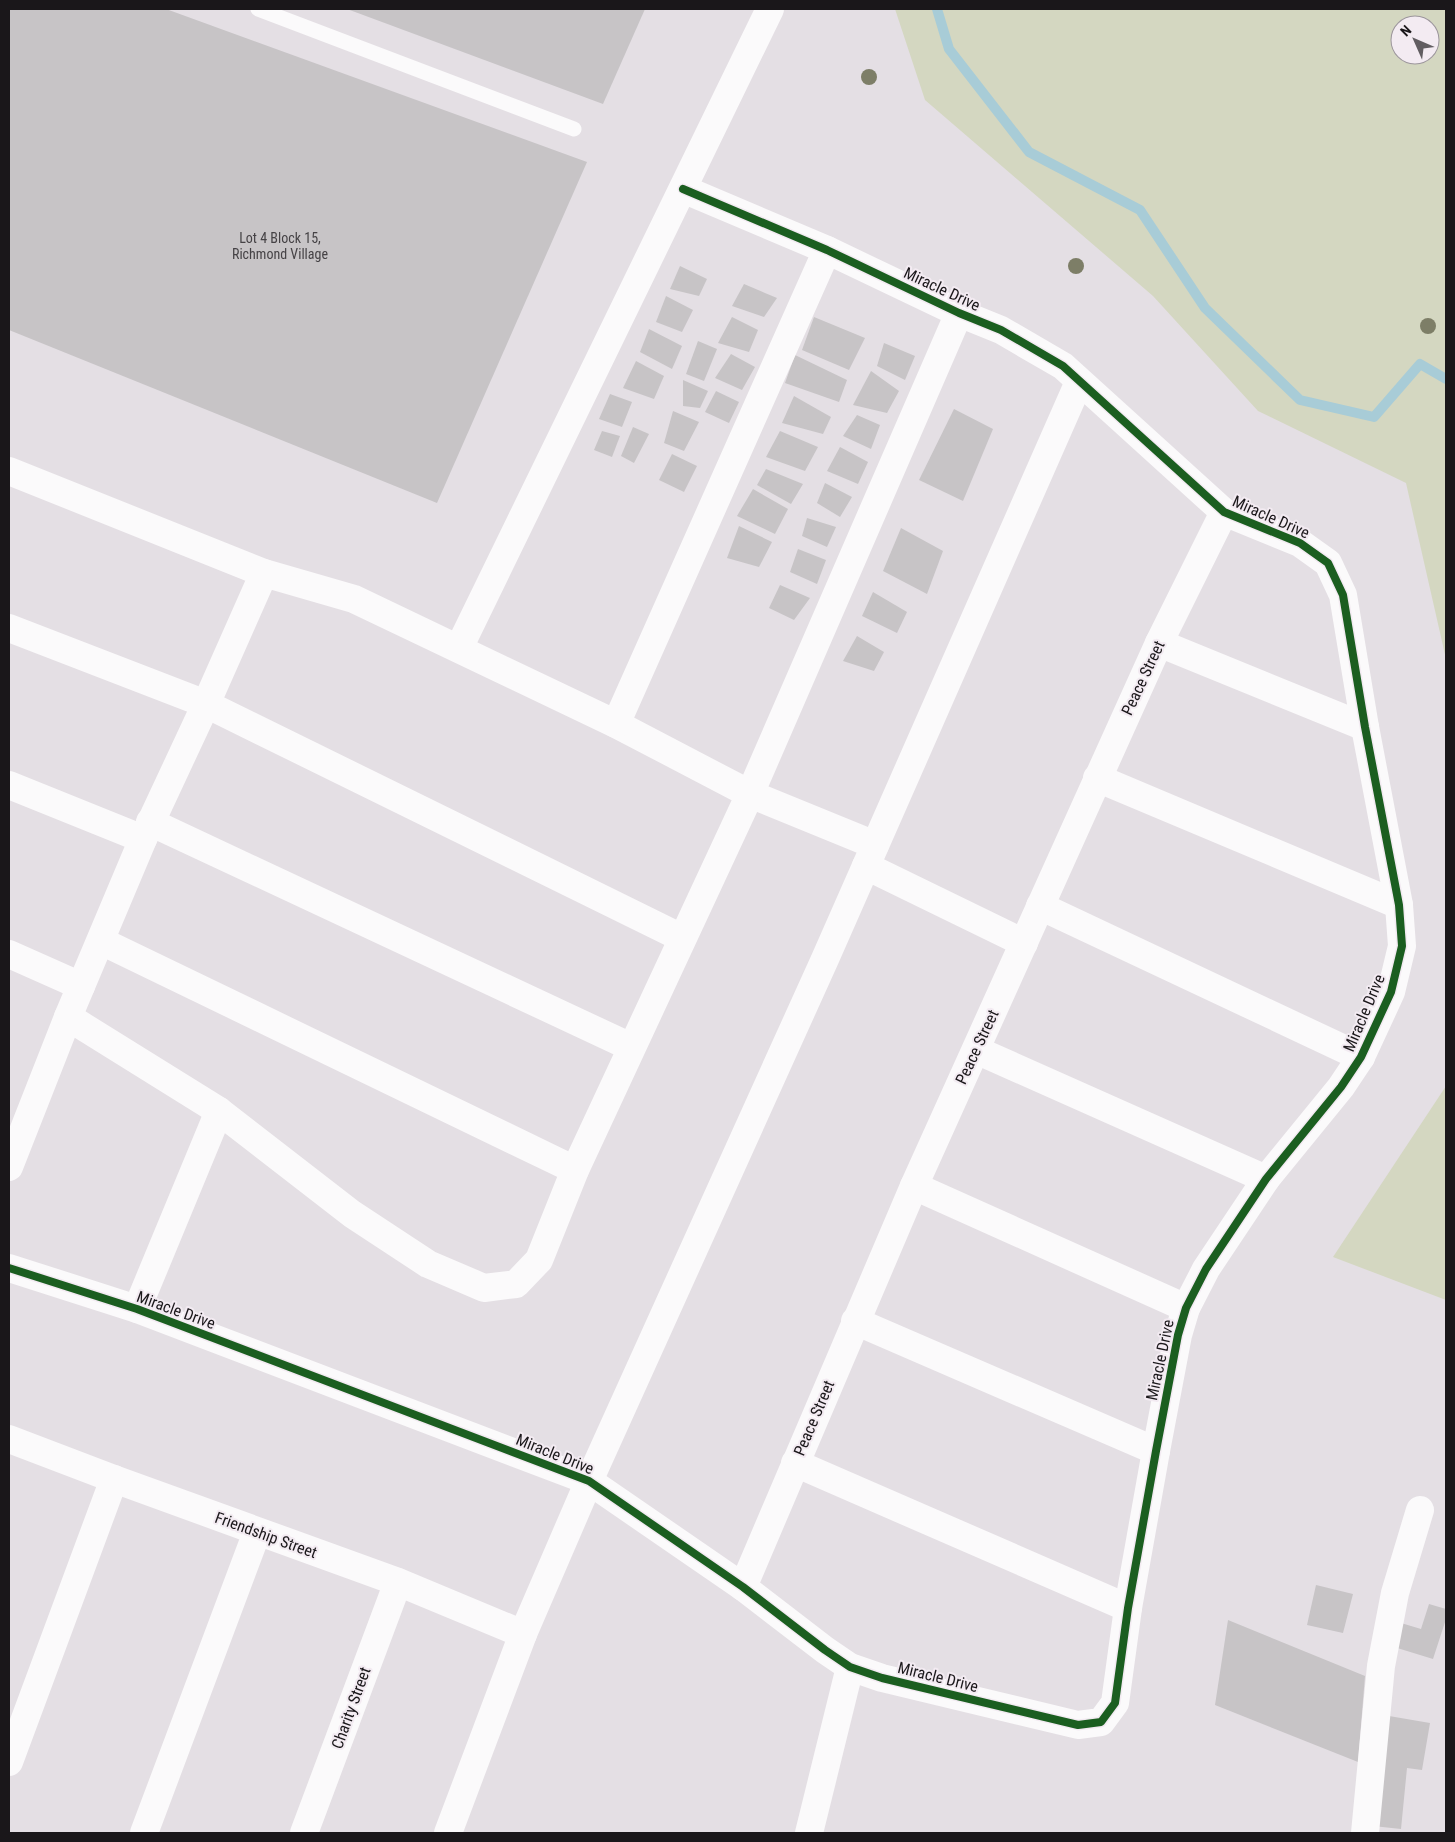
<svg xmlns="http://www.w3.org/2000/svg" width="1455" height="1842" font-family="'Roboto Condensed',sans-serif">
<style>
.green{fill:#d4d7c1;fill-rule:evenodd}
.lines{fill:none;stroke-linecap:round;stroke-linejoin:round}
.stream{stroke:#a8ccd7;stroke-width:10}
.building{fill:#c7c4c6}
.lane{stroke:#fbfafb;stroke-width:15}
.street{stroke:#fbfafb;stroke-width:28}
.cycleway-casing{stroke:#f3ebf2;stroke-width:11}
.cycleway{stroke:#1b5e20;stroke-width:8}
.tree{fill:#7d7e67}
.labels{text-anchor:middle;dominant-baseline:central;stroke-width:4;stroke-linejoin:round;paint-order:stroke}
.number-label{font-size:14px;fill:#454245}
.street-label{font-size:16px;fill:#1a171a;stroke:#f3ebf2}
</style>
<rect width="100%" height="100%" fill="#e4dfe4"/>
<g class="green">
<path d="M895,9H1446V659L1406,483L1258,411L1153,296L925,100ZM1400,25H1430V55H1400Z"/>
<path d="M1446,1086V1300L1333,1257Z"/>
</g>
<g class="lines">
<path class="stream" d="M937,9L949,49L1029,152L1140,210L1205,308L1300,400L1374,417L1420,364L1446,379"/>
</g>
<g class="building">
<path d="M9,9H166L587,162L437,503L9,330Z"/>
<path d="M347,9H645L603,104Z"/>
<path d="M680,266L707,279L699,296L670,289Z"/>
<path d="M744,284L777,298L764,317L732,306Z"/>
<path d="M666,296L693,310L682,332L656,322Z"/>
<path d="M732,317L758,330L749,352L718,343Z"/>
<path d="M814,317L865,338L849,370L802,350Z"/>
<path d="M649,329L682,346L672,369L640,352Z"/>
<path d="M698,341L717,349L704,381L686,374Z"/>
<path d="M884,343L915,356L905,380L877,366Z"/>
<path d="M731,354L755,367L742,390L715,378Z"/>
<path d="M795,355L847,380L839,402L785,383Z"/>
<path d="M636,361L664,376L654,399L623,388Z"/>
<path d="M871,371L899,391L887,413L853,405Z"/>
<path d="M683,380L708,391L700,408L683,406Z"/>
<path d="M716,391L739,402L729,423L705,412Z"/>
<path d="M610,394L632,402L622,427L599,419Z"/>
<path d="M794,396L831,417L823,434L782,423Z"/>
<path d="M954,409L993,429L963,501L919,480Z"/>
<path d="M673,411L699,422L684,451L664,443Z"/>
<path d="M857,415L880,425L871,449L843,436Z"/>
<path d="M633,427L649,434L634,463L621,456Z"/>
<path d="M602,431L620,436L612,457L594,450Z"/>
<path d="M780,431L818,447L805,471L766,457Z"/>
<path d="M840,447L868,462L858,484L827,471Z"/>
<path d="M672,454L697,466L684,492L659,480Z"/>
<path d="M766,469L803,484L791,504L757,485Z"/>
<path d="M825,483L852,497L840,517L817,503Z"/>
<path d="M753,489L788,509L775,534L737,516Z"/>
<path d="M807,518L836,527L827,547L802,536Z"/>
<path d="M739,526L772,542L759,567L727,558Z"/>
<path d="M901,528L943,551L927,594L883,571Z"/>
<path d="M798,549L826,560L817,584L790,572Z"/>
<path d="M780,585L810,598L794,620L769,608Z"/>
<path d="M873,592L907,612L897,633L862,616Z"/>
<path d="M857,636L884,652L874,671L843,661Z"/>
<path d="M1316,1585L1353,1594L1343,1633L1307,1625Z"/>
<path d="M1429,1604L1446,1609V1619L1433,1659L1394,1647L1401,1623L1421,1629Z"/>
<path d="M1228,1620L1365,1676L1358,1762L1215,1705Z"/>
<path d="M1389,1716L1430,1723L1422,1770L1407,1768L1401,1829L1373,1826Z"/>
</g>
<g class="lines">
<path class="lane" d="M258,9L574,129"/>
<g class="street">
<path d="M9,471L264,573L354,599L616,724L750,794L875,845"/>
<path d="M9,628L206,704L682,938"/>
<path d="M1159,643L1365,727"/>
<path d="M459,648L770,9"/>
<path d="M616,724L827,250"/>
<path d="M1097,778L1399,905"/>
<path d="M9,785L143,839"/>
<path d="M150,822L631,1047"/>
<path d="M866,866L1024,943"/>
<path d="M1040,906L1361,1057"/>
<path d="M101,941L575,1170"/>
<path d="M9,954L81,986"/>
<path d="M68,1017L219,1111L352,1214L428,1264L484,1288L516,1284L539,1260L575,1170L750,794L959,313"/>
<path d="M976,1050L1266,1179"/>
<path d="M9,1167L68,1017L143,839L206,704L264,573"/>
<path d="M914,1186L1186,1308"/>
<path d="M9,1268L137,1309L589,1481L743,1587L825,1650L850,1667L882,1678L1078,1725L1101,1722L1115,1703L1128,1608L1156,1451L1178,1335L1186,1308L1206,1269L1266,1179L1341,1087L1361,1057L1391,992L1402,946L1399,905L1365,727L1343,595L1328,563L1300,543L1224,512L1063,366L1001,330L959,313L827,250L683,189"/>
<path d="M137,1309L219,1111"/>
<path d="M855,1321L1156,1451"/>
<path d="M9,1439L114,1479L398,1582L523,1634"/>
<path d="M795,1463L1128,1608"/>
<path d="M743,1587L914,1186L1159,643L1224,512"/>
<path d="M9,1762L114,1479"/>
<path d="M144,1833L257,1532"/>
<path d="M304,1833L398,1582"/>
<path d="M448,1833L523,1634L589,1481L825,959L1079,382"/>
<path d="M809,1833L850,1667"/>
<path d="M1365,1833L1381,1666L1395,1593L1420,1510"/>
</g>
<defs>
<path id="cycleway" d="M9,1268L137,1309L589,1481L743,1587L825,1650L850,1667L882,1678L1078,1725L1101,1722L1115,1703L1128,1608L1156,1451L1178,1335L1186,1308L1206,1269L1266,1179L1341,1087L1361,1057L1391,992L1402,946L1399,905L1365,727L1343,595L1328,563L1300,543L1224,512L1063,366L1001,330L959,313L827,250L683,189"/>
</defs>
<use href="#cycleway" class="cycleway-casing"/>
<use href="#cycleway" class="cycleway"/>
</g>
<g class="tree">
<circle cx="869" cy="77" r="8"/>
<circle cx="1076" cy="266" r="8"/>
<circle cx="1428" cy="326" r="8"/>
</g>
<g class="labels">
<g class="number-label">
<text x="280" y="238">Lot 4 Block 15,<tspan x="280" dy="16">Richmond Village</tspan></text>
</g>
<g class="street-label">
<text transform="translate(942 289) rotate(25)">Miracle Drive</text>
<text transform="translate(1271 517) rotate(24)">Miracle Drive</text>
<text transform="translate(1143 678) rotate(-65)">Peace Street</text>
<text transform="translate(1364 1013) rotate(-67)">Miracle Drive</text>
<text transform="translate(977 1047) rotate(-65)">Peace Street</text>
<text transform="translate(176 1310) rotate(20)">Miracle Drive</text>
<text transform="translate(1160 1360) rotate(-78)">Miracle Drive</text>
<text transform="translate(814 1418) rotate(-67)">Peace Street</text>
<text transform="translate(555 1454) rotate(22)">Miracle Drive</text>
<text transform="translate(266 1535) rotate(20)">Friendship Street</text>
<text transform="translate(938 1677) rotate(14)">Miracle Drive</text>
<text transform="translate(351 1708) rotate(-70)">Charity Street</text>
</g>
</g>
<rect width="1455" height="1842" fill="none" stroke="#1a171a" stroke-width="20"/>
<g transform="translate(1415 40) rotate(315)"><circle r="24" fill="#f3ebf2" stroke="#9c969c"/>
<path d="M0-4L9 19L0 12L-9 19Z" fill="#615d61"/>
<text y="-8" font-size="14" font-weight="bold" text-anchor="middle" fill="#1a171a">N</text>
</g>
</svg>
